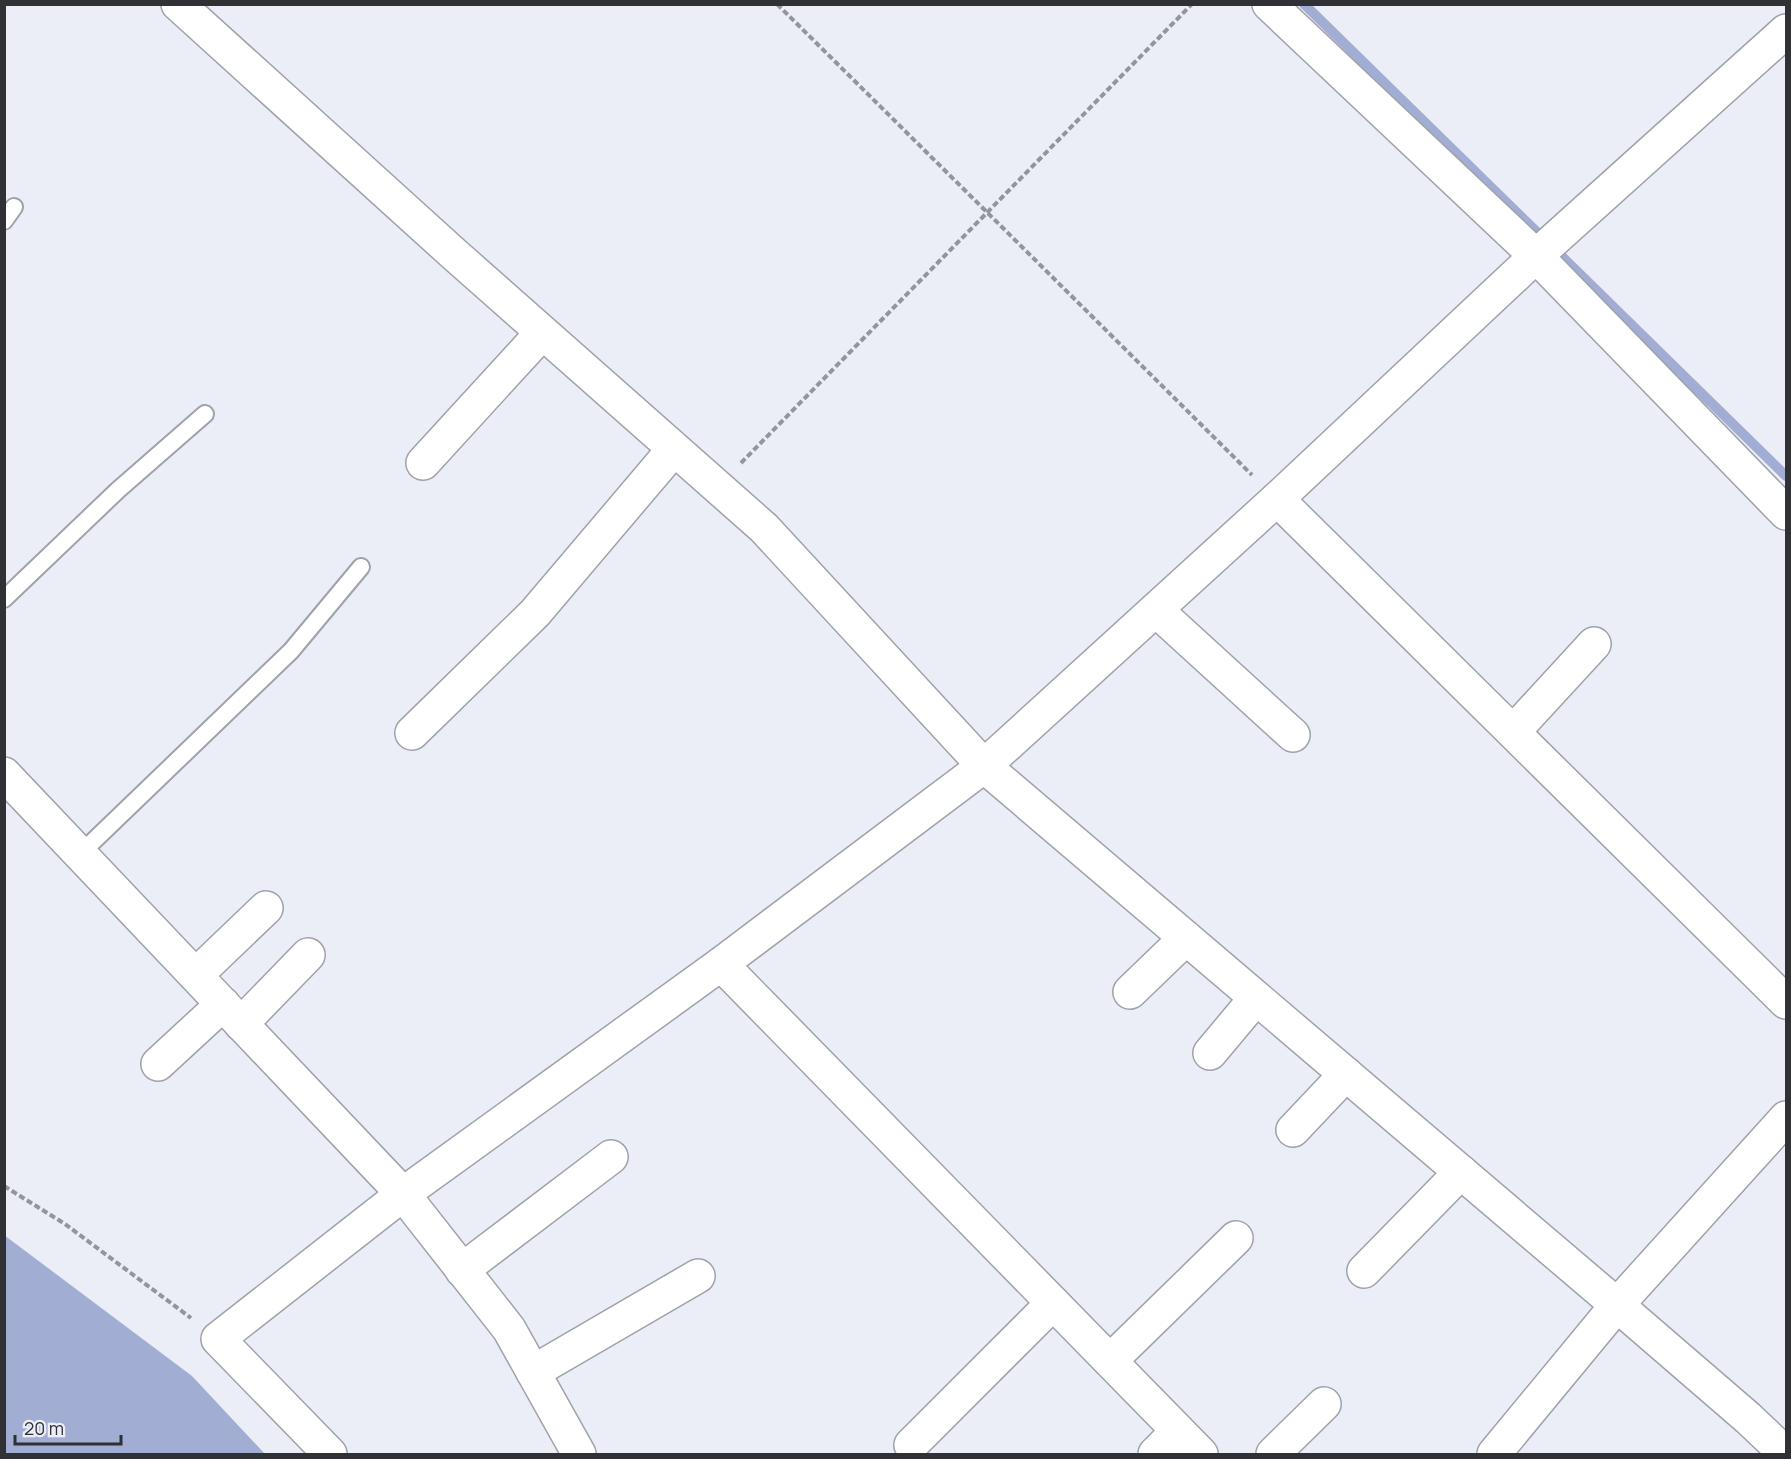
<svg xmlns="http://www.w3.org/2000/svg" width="1791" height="1459" font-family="Manrope,sans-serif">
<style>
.water{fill:#a1add3}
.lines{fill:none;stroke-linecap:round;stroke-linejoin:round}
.stream{stroke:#a1add3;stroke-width:10}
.lane-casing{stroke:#9fa2ab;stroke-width:20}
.street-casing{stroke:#9fa2ab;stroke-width:36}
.path{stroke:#92959b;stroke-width:4;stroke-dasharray:6 3;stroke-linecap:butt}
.lane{stroke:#fff;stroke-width:16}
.street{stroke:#fff;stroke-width:33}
</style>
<rect width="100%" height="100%" fill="#ebeef7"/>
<path class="water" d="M4,1235L192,1376L265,1454H5Z"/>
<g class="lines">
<path class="stream" d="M1304,4L1786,476"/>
<defs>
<g id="lane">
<path d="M4,221L14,207"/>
<path d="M4,599L118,490L205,414"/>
<path d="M80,854L291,651L361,567"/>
</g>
<g id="street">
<path d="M178,4L454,254L764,528L984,766L1617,1305L1748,1418L1786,1454"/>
<path d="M1269,4L1536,256L1786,513"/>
<path d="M423,463L542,333"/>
<path d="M1277,499L1786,1002"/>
<path d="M1156,610L1293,735"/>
<path d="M1513,732L1594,644"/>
<path d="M412,733L535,613L674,449"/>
<path d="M4,774L403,1194L509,1329L579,1454"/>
<path d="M721,964L1201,1454"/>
<path d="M196,975L266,908"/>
<path d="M1130,992L1186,938"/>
<path d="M241,1024L308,955"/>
<path d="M1210,1053L1256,998"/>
<path d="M158,1064L223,1004"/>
<path d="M1293,1130L1346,1074"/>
<path d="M462,1270L611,1157"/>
<path d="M1364,1271L1461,1172"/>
<path d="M1110,1361L1236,1238"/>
<path d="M533,1372L698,1276"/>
<path d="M911,1445L1053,1303"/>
<path d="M330,1454L218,1339L403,1194L721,964L984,766L1277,499L1536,256L1786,31"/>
<path d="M1155,1454L1178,1431"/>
<path d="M1273,1454L1324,1404"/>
<path d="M1494,1454L1617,1305L1786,1118"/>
</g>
</defs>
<use href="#lane" class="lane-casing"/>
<use href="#street" class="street-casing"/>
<g class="path">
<path d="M777,4L1252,475"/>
<path d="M741,463L1192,4"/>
<path d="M4,1186L65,1224L191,1318"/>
</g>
<use href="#lane" class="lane"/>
<use href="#street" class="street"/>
</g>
<rect width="1791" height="1459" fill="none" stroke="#2f3134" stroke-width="12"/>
<path d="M15 1435v9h106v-9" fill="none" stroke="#2f3134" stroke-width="3"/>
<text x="24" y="1435" font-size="18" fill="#2f3134" stroke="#ebeef7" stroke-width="4.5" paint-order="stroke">20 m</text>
</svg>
